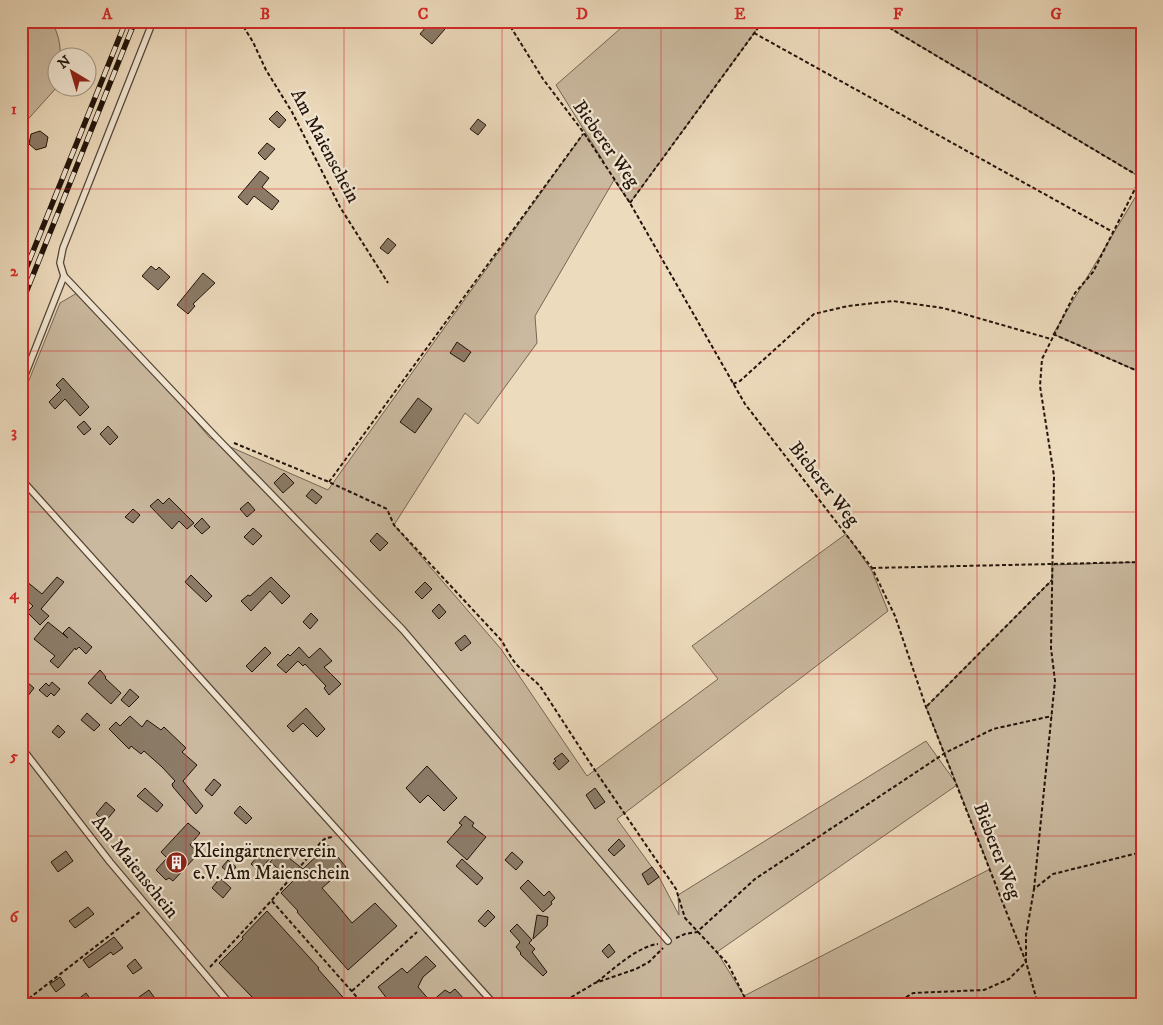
<svg xmlns="http://www.w3.org/2000/svg" width="1163" height="1025" font-family="'IM FELL DW Pica',serif">
<style>
.green{fill:#cab99f;stroke:#766654;fill-rule:evenodd}
.building{fill:#8b7b67;stroke:#21130a}
.lines{fill:none;stroke-linecap:round;stroke-linejoin:round}
.lane-casing{stroke:#544537;stroke-width:8}
.path{stroke:#21130a;stroke-width:2;stroke-dasharray:4 2.5;stroke-linecap:butt}
.lane{stroke:#f3e8d4;stroke-width:5.5}
.rail-casing{stroke:#21130a;stroke-width:5.5}
.rail{stroke:#f3e8d4;stroke-width:4;stroke-dasharray:11;stroke-linecap:butt}
.grid{fill:none;stroke:#d62828;stroke-width:1;stroke-opacity:0.55}
.labels{text-anchor:middle;dominant-baseline:central;stroke-width:4.5;stroke-linejoin:round;paint-order:stroke}
.street-label{font-size:19px;fill:#21130a;stroke:#f3e8d4}
.poi-label{font-size:19px;fill:#21130a;stroke:#f3e8d4;text-anchor:start}
.neatline{fill:none;stroke:#d62828;stroke-width:2}
.grid-label{font-size:16px;text-anchor:middle;font-weight:bold;fill:#d62828}
</style>
<rect width="100%" height="100%" fill="#eddbbd"/>
<filter id="stains"><feTurbulence type="fractalNoise" baseFrequency=".004" numOctaves="4"/><feColorMatrix values="0 0 0 0 .2 0 0 0 0 .09 0 0 0 0 .02 0 0 0 .5 -.17"/></filter>
<radialGradient id="worn" r=".72"><stop offset=".6" stop-color="#630" stop-opacity="0"/><stop offset="1" stop-color="#630" stop-opacity=".3"/></radialGradient>
<g class="green">
<path d="M21,21H51C58,32 61,45 60,57L58,58L57,87L21,127Z"/>
<path d="M629,21H763L630,203L614,180L535,316L537,343L478,424L465,413L394,525L501,649L587,776L718,679L692,646L846,534L872,571L888,611L617,819L659,877L679,915L678,895L926,741L956,783L926,707L1052,580V565L1142,562V1004H21V400L60,303L77,293L148,366L210,438L328,490L584,133L604,162L556,85ZM957,785L990,869L744,996L717,952Z"/>
<path d="M878,21H1142V175L1140,177Z"/>
<path d="M1142,186V373L1053,334Z"/>
</g>
<g class="building">
<path d="M431,21H452L432,44L420,34Z"/>
<path d="M277,111L286,120L279,128L269,119Z"/>
<path d="M478,119L486,125L478,135L470,129Z"/>
<path d="M40,131L48,137L46,147L36,150L29,144L31,134Z"/>
<path d="M267,143L275,149L265,160L258,153Z"/>
<path d="M260,171L269,178L262,187L279,201L272,210L254,196L247,205L238,197Z"/>
<path d="M388,238L396,245L388,254L380,248Z"/>
<path d="M151,266L156,270L159,267L170,277L158,290L142,276Z"/>
<path d="M203,273L215,283L193,304L195,306L188,314L177,305Z"/>
<path d="M457,342L471,352L464,362L450,353Z"/>
<path d="M63,378L89,407L80,416L65,399L55,409L49,402L61,390L56,385Z"/>
<path d="M418,398L432,409L415,433L400,422Z"/>
<path d="M84,421L91,429L84,435L77,427Z"/>
<path d="M108,426L118,437L110,445L100,434Z"/>
<path d="M284,473L294,483L283,493L274,483Z"/>
<path d="M312,489L322,497L316,504L306,496Z"/>
<path d="M169,498L194,523L187,529L179,521L172,529L150,506L158,499L163,504Z"/>
<path d="M248,502L255,510L247,517L240,509Z"/>
<path d="M133,509L140,515L133,523L125,517Z"/>
<path d="M202,518L210,527L202,534L194,526Z"/>
<path d="M253,528L262,536L253,545L244,537Z"/>
<path d="M377,533L388,543L380,551L370,541Z"/>
<path d="M191,575L212,596L206,602L185,582Z"/>
<path d="M57,577L64,582L41,609L49,616L40,625L27,612L33,606L21,595V587L26,581L42,594Z"/>
<path d="M271,577L290,596L282,604L270,591L251,611L241,601L248,595L250,596Z"/>
<path d="M425,582L432,589L422,599L415,592Z"/>
<path d="M439,604L446,612L439,619L432,611Z"/>
<path d="M311,613L318,620L310,629L303,622Z"/>
<path d="M48,622L68,638L63,633L69,627L92,647L86,654L79,647L76,650L75,648L58,668L50,661L55,656L34,639Z"/>
<path d="M465,635L471,643L461,651L455,643Z"/>
<path d="M265,647L271,653L252,672L246,666Z"/>
<path d="M299,647L309,658L320,648L332,661L324,667L341,684L329,695L324,688L326,686L305,664L303,666L298,661L286,673L277,665L288,654L290,656Z"/>
<path d="M100,670L106,677L105,678L121,693L111,704L88,683Z"/>
<path d="M27,682L34,688L27,697L21,692V689Z"/>
<path d="M52,682L60,689L54,696L51,693L47,697L39,690L46,683L49,686Z"/>
<path d="M130,689L139,697L129,707L121,700Z"/>
<path d="M306,708L325,729L317,737L303,723L293,732L287,726Z"/>
<path d="M87,713L100,725L94,731L81,720Z"/>
<path d="M130,716L142,727L147,720L161,730L164,727L186,748L182,752L197,765L183,781L203,806L196,814L173,787L172,784L175,781L162,767L144,751L141,754L131,746L129,749L109,729L116,722L120,726Z"/>
<path d="M58,725L65,732L59,738L52,732Z"/>
<path d="M562,753L569,761L559,770L553,763L556,761L554,759Z"/>
<path d="M427,766L457,798L444,811L428,795L420,803L406,788Z"/>
<path d="M214,779L221,785L212,796L205,790Z"/>
<path d="M145,788L163,805L157,812L137,796Z"/>
<path d="M595,788L605,802L595,809L586,795Z"/>
<path d="M106,802L115,810L105,822L96,814Z"/>
<path d="M240,806L252,818L246,824L234,813Z"/>
<path d="M465,816L474,823L472,826L486,837L467,860L447,842L462,825L459,823Z"/>
<path d="M188,823L200,833L190,845L199,853L173,881L169,878L166,880L156,870L167,858L161,852Z"/>
<path d="M619,839L625,846L614,856L608,850Z"/>
<path d="M328,845L346,867L322,888L338,906L352,923L375,903L397,926L348,970L297,912L298,911L281,893L293,881L270,862L280,851L303,869Z"/>
<path d="M263,850L271,857L259,871L251,864Z"/>
<path d="M66,851L73,861L58,872L51,862Z"/>
<path d="M512,852L523,862L516,870L505,860Z"/>
<path d="M462,859L483,878L477,885L456,866Z"/>
<path d="M228,860L236,867L230,874L222,867Z"/>
<path d="M652,867L659,877L648,885L642,874Z"/>
<path d="M220,878L231,888L223,898L212,888Z"/>
<path d="M528,880L544,896L549,891L555,898L551,902L552,904L543,912L520,888Z"/>
<path d="M88,907L94,914L75,928L69,921Z"/>
<path d="M488,910L495,917L485,927L478,921Z"/>
<path d="M267,911L319,968L318,969L349,1004H247L253,998L219,963L243,939L242,937Z"/>
<path d="M537,915L548,917L547,926L533,939Z"/>
<path d="M517,924L532,940L529,943L535,949L532,952L547,972L543,976L520,954L521,953L516,947L520,942L510,931Z"/>
<path d="M114,937L123,948L113,955L111,952L89,968L83,960Z"/>
<path d="M609,944L615,952L608,958L602,951Z"/>
<path d="M426,956L436,966L423,977L418,987L431,1002L445,990L450,993L455,989L465,1000L460,1004H391L378,987L402,968L407,973Z"/>
<path d="M135,959L142,968L133,974L127,966Z"/>
<path d="M60,977L65,985L56,992L50,984Z"/>
<path d="M149,990L159,1004H144L139,997Z"/>
<path d="M86,993L94,1004H72Z"/>
</g>
<g class="lines">
<defs>
<g id="lane">
<path d="M64,276L212,433L403,630L668,941"/>
<path d="M21,385L64,276L60,263L63,248L153,21"/>
<path d="M21,479L494,1004"/>
<path d="M21,747L110,862L230,1004"/>
</g>
</defs>
<use href="#lane" class="lane-casing"/>
<g class="path">
<path d="M240,21L253,42L266,70L292,112L340,207L388,283"/>
<path d="M507,21L543,79L584,133L630,203L745,404L872,568L895,616L926,707L1026,962L1038,1004"/>
<path d="M878,21L1140,177"/>
<path d="M754,33L1113,232"/>
<path d="M630,203L763,21"/>
<path d="M1053,334L1142,373"/>
<path d="M733,384L740,381L814,314L848,306L893,301L943,308L1051,339"/>
<path d="M234,443L329,482L387,509L394,525L502,641C507,650 511,659 518,666C525,673 533,679 540,686L590,763L676,889L685,918L728,964L748,1004"/>
<path d="M329,482L583,134"/>
<path d="M872,568L1142,562"/>
<path d="M927,706L1052,580"/>
<path d="M1034,889L1055,681L1051,648L1054,476L1040,386L1042,359L1075,293L1093,272L1142,175"/>
<path d="M272,901L363,1004"/>
<path d="M676,938L685,934L697,932L755,879L945,753L993,729L1052,716"/>
<path d="M210,967L272,900L321,842L326,838L332,837"/>
<path d="M597,982C612,970 638,946 658,944"/>
<path d="M21,991L27,1000L141,911"/>
<path d="M352,991L417,932"/>
<path d="M22,1004L27,1000"/>
<path d="M560,1004L595,983L636,969L649,962L663,948"/>
<path d="M895,1004L913,993L984,990L1009,979L1026,962V935L1034,889L1053,874L1142,852"/>
</g>
<use href="#lane" class="lane"/>
<defs>
<g id="rail">
<path d="M21,281L126,21"/>
<path d="M21,305L135,21"/>
</g>
</defs>
<use href="#rail" class="rail-casing"/>
<use href="#rail" class="rail"/>
</g>
<path class="grid" d="M186,21V1004M344,21V1004M502,21V1004M661,21V1004M819,21V1004M977,21V1004M21,189H1142M21,351H1142M21,512H1142M21,674H1142M21,836H1142"/>
<defs>
<symbol id="building-disc" viewBox="-11 -11 22 22"><circle r="9.5" fill="#8f2418" stroke="#f3e8d4"/><path d="M-4-6H4V6H1V3H-1V6H-4ZM-2.5-4.3h1.7v1.8h-1.7ZM.8-4.3h1.7v1.8H.8ZM-2.5-1h1.7V.8h-1.7ZM.8-1h1.7V.8H.8Z" fill="#fff"/></symbol>
</defs>
<g fill-rule="evenodd">
<use href="#building-disc" x="164" y="850" width="25" height="25"/>
</g>
<g class="labels">
<g class="street-label">
<text transform="translate(606 144) rotate(55)">Bieberer Weg</text>
<text transform="translate(325 146) rotate(62)">Am Maienschein</text>
<text transform="translate(824 484) rotate(52)">Bieberer Weg</text>
<text transform="translate(997 851) rotate(69)">Bieberer Weg</text>
<text transform="translate(135 867) rotate(51)">Am Maienschein</text>
</g>
<g class="poi-label">
<text x="193" y="851">Kleingärtnerverein<tspan x="193" dy="22">e.V. Am Maienschein</tspan></text>
</g>
</g>
<rect width="1163" height="1025" fill="none" stroke="#eddbbd" stroke-width="55"/>
<g transform="translate(72 72) rotate(322)"><circle r="24" fill="#f3e8d4" stroke="#9f9383"/>
<path d="M0-4L9 19L0 12L-9 19Z" fill="#8f2418"/>
<text y="-8" font-size="14" font-weight="bold" text-anchor="middle" fill="#21130a">N</text>
</g>
<rect x="28" y="28" width="1108" height="970" class="neatline"/>
<g class="grid-label">
<text x="107" y="19">A</text>
<text x="265" y="19">B</text>
<text x="423" y="19">C</text>
<text x="582" y="19">D</text>
<text x="740" y="19">E</text>
<text x="898" y="19">F</text>
<text x="1056" y="19">G</text>
<text x="14" y="114">1</text>
<text x="14" y="276">2</text>
<text x="14" y="437">3</text>
<text x="14" y="599">4</text>
<text x="14" y="761">5</text>
<text x="14" y="922">6</text>
</g>
<rect width="100%" height="100%" filter="url(#stains)"/>
<rect width="100%" height="100%" fill="url(#worn)"/>
</svg>
